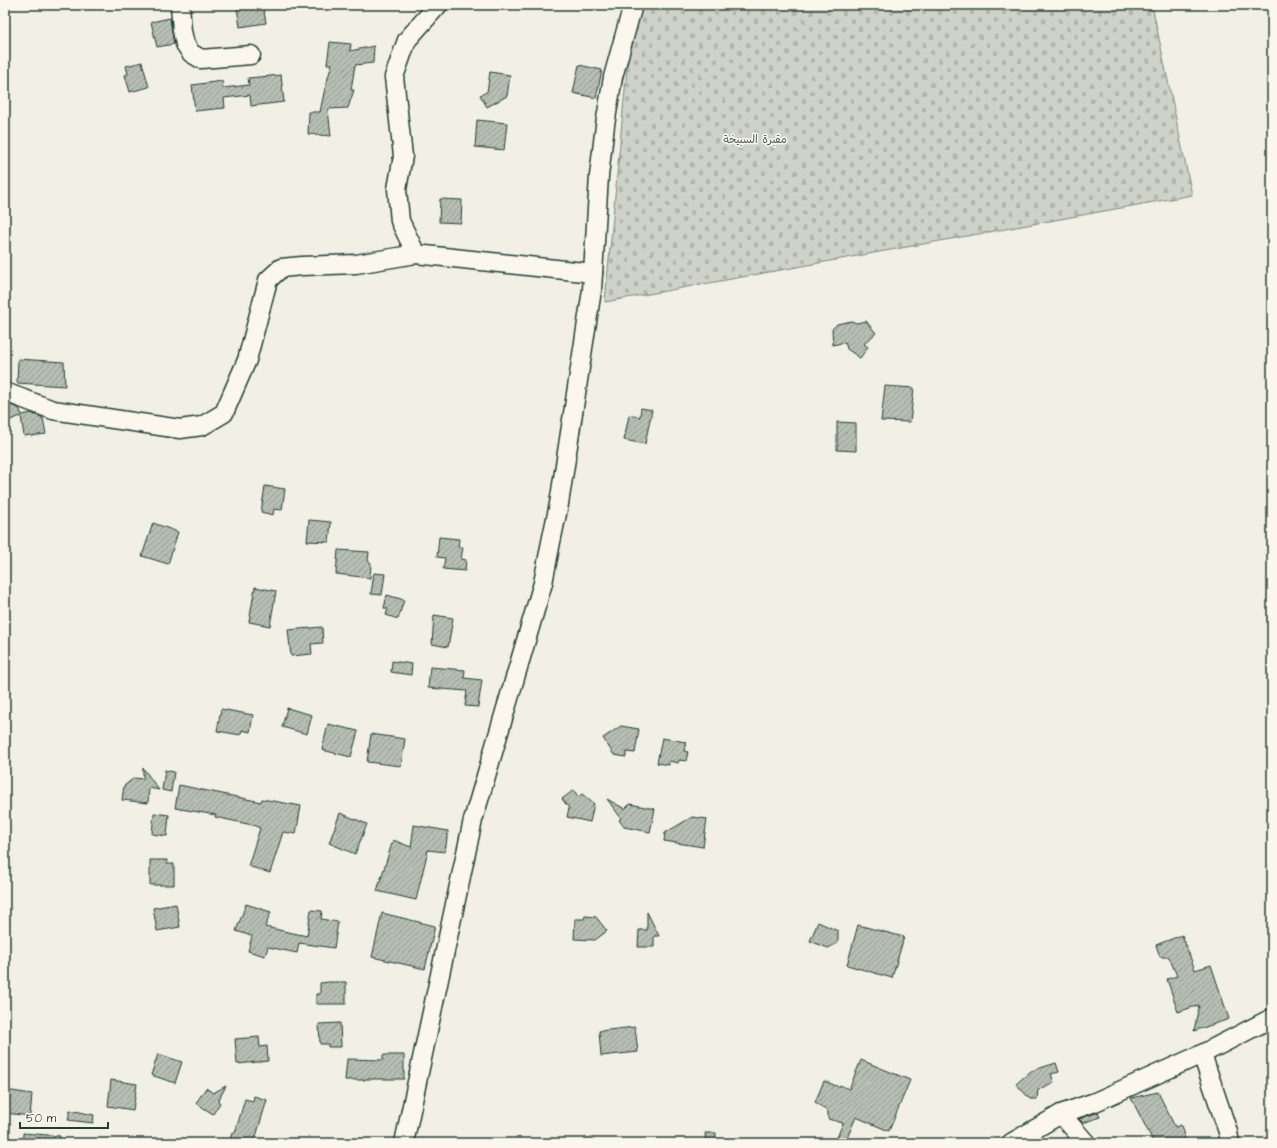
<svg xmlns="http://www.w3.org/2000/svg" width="1277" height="1148" font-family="'Architects Daughter','Playpen Sans Arabic',sans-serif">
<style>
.cemetery{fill:url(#cemetery-stones);stroke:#77887e}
.building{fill:url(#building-hatch);stroke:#1f3d34}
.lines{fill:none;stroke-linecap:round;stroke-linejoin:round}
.minor-casing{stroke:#1f3d34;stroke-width:21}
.minor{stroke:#fbf7ec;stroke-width:18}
.labels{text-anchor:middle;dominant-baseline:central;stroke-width:3;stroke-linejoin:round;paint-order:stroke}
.park-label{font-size:11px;fill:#425b52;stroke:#fbf7ec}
</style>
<defs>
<pattern id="cemetery-stones" width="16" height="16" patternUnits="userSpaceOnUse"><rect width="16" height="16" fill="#cfd2c8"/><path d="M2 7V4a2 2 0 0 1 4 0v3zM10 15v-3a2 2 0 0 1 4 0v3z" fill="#b1b5ac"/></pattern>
<pattern id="building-hatch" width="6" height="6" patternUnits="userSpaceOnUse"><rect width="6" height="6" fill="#b7beb3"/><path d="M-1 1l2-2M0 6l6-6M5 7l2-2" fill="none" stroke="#949c92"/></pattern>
</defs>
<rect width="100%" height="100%" fill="#f2f0e5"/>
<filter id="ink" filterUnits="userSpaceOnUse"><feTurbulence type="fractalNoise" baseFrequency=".025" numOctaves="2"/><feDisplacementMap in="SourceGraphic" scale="8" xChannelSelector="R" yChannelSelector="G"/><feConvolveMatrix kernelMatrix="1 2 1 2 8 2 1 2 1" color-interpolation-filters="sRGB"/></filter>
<g filter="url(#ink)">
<path class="cemetery" d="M643,5H1152L1192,195L605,302L628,58Z"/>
<g class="building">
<path d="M257,5H263L266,23L240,27L237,8Z"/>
<path d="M170,18L172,32L174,44L157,47L151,22Z"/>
<path d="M330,42L351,44L350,51L374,46L373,63L355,65L351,90H354L348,108L328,109L331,136L308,134L309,112H320L325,88L332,64H327Z"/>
<path d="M142,62L149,87L130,92L125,75L128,74L126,66Z"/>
<path d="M579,65L602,70L596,98L573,93Z"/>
<path d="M490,72L510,75L507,96L487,107L480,95L487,92Z"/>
<path d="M281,75L284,102L251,106L250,95L224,98L225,108L195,111L192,85L222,81L223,88L249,85L248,78Z"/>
<path d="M477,120L507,123L504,150L475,147Z"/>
<path d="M440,199L462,200L461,223L439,222Z"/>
<path d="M852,321L856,323L866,321L876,333L864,344L868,347L860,358L847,349L845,342L833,345L832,329L837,324Z"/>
<path d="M18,359L64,362L65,386L17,383Z"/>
<path d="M885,386L914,388L910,422L881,421Z"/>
<path d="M7,404L19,408L22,415L31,413L43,418L46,434L31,436L30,435L24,436L21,416L5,422V405Z"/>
<path d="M641,408L652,410L645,444L624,440L629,415L640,417Z"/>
<path d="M837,422L856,423V451L837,450Z"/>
<path d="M265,486L285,489L282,510L274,509L273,515L261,512Z"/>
<path d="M309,520L331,522L329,542L307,541Z"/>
<path d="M153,523L178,532L168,564L142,556Z"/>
<path d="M439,537L459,539L458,547H463L461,559L466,560L465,571L443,569L445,558L437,557Z"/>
<path d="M338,550L369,552L368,561L371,563L370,578L336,574Z"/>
<path d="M374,573L385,574L382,595L371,594Z"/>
<path d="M255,587L276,591L270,626L249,622Z"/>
<path d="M387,595L404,600L398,619L386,615L388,609L384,608Z"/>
<path d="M434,615L453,618L448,647L432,644Z"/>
<path d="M322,627L323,643L311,644L312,654L291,656L288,630Z"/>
<path d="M392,661L412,664L411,675L391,672Z"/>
<path d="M430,667L465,670L464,678L482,680L478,707L465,706L467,691L428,688Z"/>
<path d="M287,708L312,715L307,734L282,727Z"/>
<path d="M221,709L253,715L250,732L242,730L241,735L217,731Z"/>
<path d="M328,724L358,731L351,757L322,750Z"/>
<path d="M621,726L639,729L635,753L626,752V757L614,755L603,738Z"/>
<path d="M371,734L405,739L401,766L367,762Z"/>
<path d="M662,738L686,742L684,751L688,752L686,761L679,760L678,763L669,761V765L657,763Z"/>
<path d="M143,768L159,790L149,788L148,803L122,800L124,786L134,778L143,779Z"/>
<path d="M165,770L174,772L171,792L162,790Z"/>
<path d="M179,785L261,802L262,799L301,806L296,834L283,832L270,873L248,866L260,828L257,827V826L215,817L216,815L175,808Z"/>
<path d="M574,790L578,797L582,794L594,804L590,822L567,817L569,808L562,799Z"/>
<path d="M607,799L625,809L630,804L655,809L650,832L624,827L619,820L621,818Z"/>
<path d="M154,813L169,815L167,836L152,834Z"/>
<path d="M340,813L367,824L355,854L329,843Z"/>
<path d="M692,817L707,819L703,847L664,841L665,833Z"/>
<path d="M414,825L448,831L445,852L428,850L416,900L377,891L393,840L411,847Z"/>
<path d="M150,860H167V864H174V885H150Z"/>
<path d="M176,904L180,927L157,931L153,908Z"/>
<path d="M246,904L271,912L265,927L307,936L311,910L322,911L321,919L338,922L334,948L299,943L297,953L268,947L265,956L248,951L252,936L236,931Z"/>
<path d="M647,912L659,936H654V947H638L639,930H647Z"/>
<path d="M382,913L435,926L425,969L372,957Z"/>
<path d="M585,916L596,917L607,931L595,940L574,939L575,919H584Z"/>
<path d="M818,922L838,931V943L828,948L810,941Z"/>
<path d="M858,925L904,937L892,978L847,965Z"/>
<path d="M1182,935L1195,970L1211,965L1229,1019L1194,1031L1199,1005L1178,1012L1167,979L1177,976L1169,957H1160L1156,945Z"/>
<path d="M329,982H346V1004H316V994H320V983Z"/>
<path d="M340,1023L341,1047H328V1044H320L319,1024Z"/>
<path d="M635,1027L638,1052L601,1056L599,1031Z"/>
<path d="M259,1037L260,1047L267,1046L268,1061L237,1064L235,1039Z"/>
<path d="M158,1054L182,1062L175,1083L151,1075Z"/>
<path d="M383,1055H404V1079H365V1080H345L347,1059L383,1060Z"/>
<path d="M861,1060L910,1080L889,1131L856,1117L845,1143H844L836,1140L843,1123L828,1119V1112L815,1102L824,1081L839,1087L840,1085L849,1089Z"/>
<path d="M1056,1063L1059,1072L1051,1074L1054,1082L1038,1090L1037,1099H1030L1016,1084L1031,1071Z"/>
<path d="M111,1080L137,1084L133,1110L108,1106Z"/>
<path d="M226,1086L218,1101L220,1103L213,1114L196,1103L206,1088L213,1093Z"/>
<path d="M5,1090L32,1094L30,1116L5,1113Z"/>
<path d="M1158,1092L1175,1127L1181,1125L1186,1143H1154L1131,1098Z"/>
<path d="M254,1096L267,1100L254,1143H229L232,1133H235L245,1099L253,1101Z"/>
<path d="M70,1110L94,1115L93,1123L68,1120Z"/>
<path d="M1098,1112L1100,1117L1083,1123L1079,1119Z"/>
<path d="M23,1133L60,1136V1143H23Z"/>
<path d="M705,1133H716V1143H706Z"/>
</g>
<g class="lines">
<defs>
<g id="minor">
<path d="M180,5L182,31L185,44L191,53L201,59L251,55"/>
<path d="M438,5L407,40L394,77L403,156L397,189L400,221L416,254L593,273"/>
<path d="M5,392L53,410L180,429L202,426L224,413L247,360L268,280L281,268L302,266L356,264L416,254"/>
<path d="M1202,1054L1228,1132L1230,1143"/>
<path d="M1061,1114L1086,1143"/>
<path d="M404,1143L473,820L543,583L551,542L559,504L592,290L599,176L605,125L613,77L633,5"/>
<path d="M1011,1143L1061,1114L1095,1102L1202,1054L1272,1018"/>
</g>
</defs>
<use href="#minor" class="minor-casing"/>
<use href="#minor" class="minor"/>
</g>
</g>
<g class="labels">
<g class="park-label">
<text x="755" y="139">مقبرة السبيخة</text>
</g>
</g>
<rect width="1277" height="1148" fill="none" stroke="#fbf7ec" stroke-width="20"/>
<rect x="10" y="10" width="1257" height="1128" fill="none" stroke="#1f3d34" stroke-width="1.5" filter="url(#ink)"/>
<path d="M20 1122v6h88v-6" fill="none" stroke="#1f3d34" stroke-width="2"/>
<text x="26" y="1122" font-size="12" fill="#1f3d34" stroke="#fbf7ec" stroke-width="3" paint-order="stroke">50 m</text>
</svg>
